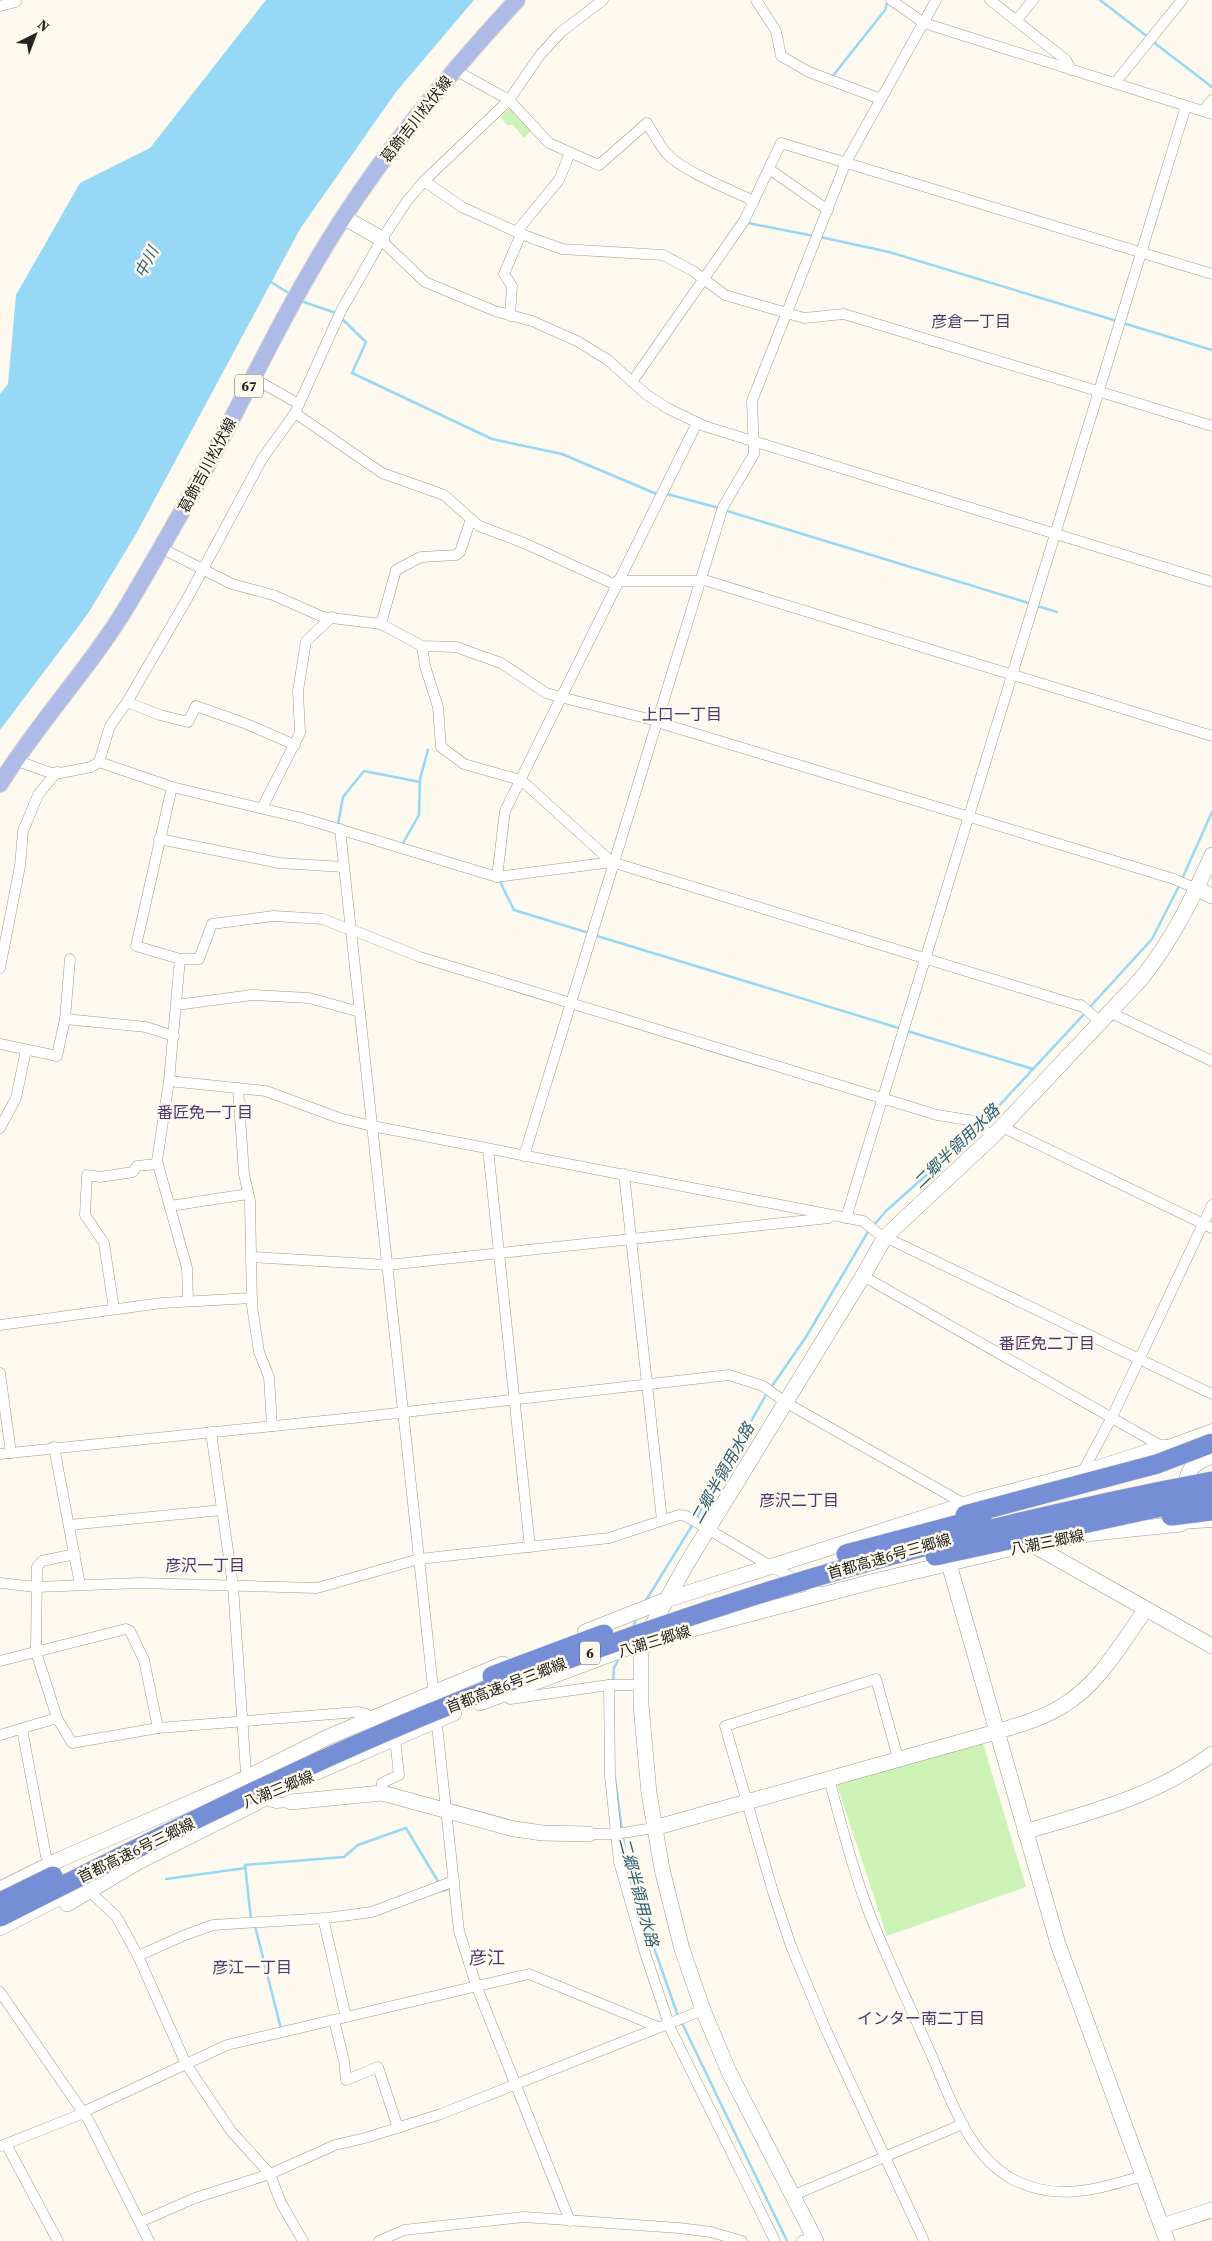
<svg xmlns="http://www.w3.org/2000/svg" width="1212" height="2241" font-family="'Source Serif 4','Noto Sans JP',serif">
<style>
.green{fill:#cdf2b6}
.water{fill:#97d8f6}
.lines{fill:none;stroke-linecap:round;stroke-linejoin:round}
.stream{stroke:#97d8f6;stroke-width:2.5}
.street-casing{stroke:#9d998f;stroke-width:11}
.secondary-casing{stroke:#9d998f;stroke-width:16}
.primary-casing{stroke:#d8d7d7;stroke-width:18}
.street{stroke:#fff;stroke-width:10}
.secondary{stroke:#fff;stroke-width:15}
.primary{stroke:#adbbe6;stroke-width:16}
.highway-bridge-casing{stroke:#d8d7d7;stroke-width:20;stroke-linecap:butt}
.highway-bridge{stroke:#768ed6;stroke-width:19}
.labels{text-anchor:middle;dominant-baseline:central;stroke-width:5;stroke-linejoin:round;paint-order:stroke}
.shield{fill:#fdf9ee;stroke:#66635d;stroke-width:1}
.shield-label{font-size:14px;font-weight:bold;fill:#25231f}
.street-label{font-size:15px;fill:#25231f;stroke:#fdf9ee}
.water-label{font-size:16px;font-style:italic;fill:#2c5e73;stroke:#fdf9ee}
.neighbourhood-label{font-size:16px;fill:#51356f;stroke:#fdf9ee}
.quarter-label{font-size:18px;fill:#51356f;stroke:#fdf9ee}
</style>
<rect width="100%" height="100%" fill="#fdf9ee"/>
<g class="green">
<path d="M510,108L532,130L524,138L513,125H507L500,117Z"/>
<path d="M982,1740L1026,1887L887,1936L836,1782Z"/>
</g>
<path class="water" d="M266,0H474L396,92L300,229L136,534L87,615L0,730V394L8,384L16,295L80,183L150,148Z"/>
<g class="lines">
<g class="stream">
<path d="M1100,0L1148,37"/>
<path d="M1152,41L1212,87"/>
<path d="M832,77L885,10L888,0"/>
<path d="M748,223L814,236"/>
<path d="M820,237L889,252L1117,321"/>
<path d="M271,282L290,294"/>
<path d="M301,301L336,313"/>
<path d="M340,317L366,342L352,373L492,439L562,454L659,495"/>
<path d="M1123,323L1212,350"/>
<path d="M667,494L719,508"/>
<path d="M724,510L1032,604"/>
<path d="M1037,606L1057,612"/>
<path d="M338,824L343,797L364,771L420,782"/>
<path d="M403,843L419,815L420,779L428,750"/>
<path d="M1182,879L1212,812"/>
<path d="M501,880V884L514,910L589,933"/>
<path d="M594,935L902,1029"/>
<path d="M1089,1008L1152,939L1180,884"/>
<path d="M907,1031L1033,1069"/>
<path d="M982,1124L1086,1012"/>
<path d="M873,1226L886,1211L979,1128"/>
<path d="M770,1389L806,1337L869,1230"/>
<path d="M696,1519L767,1393"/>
<path d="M645,1602L693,1524"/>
<path d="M632,1629L637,1618"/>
<path d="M613,1683L614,1668L620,1657"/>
<path d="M615,1778L622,1830"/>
<path d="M623,1835L625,1853L645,1922L678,2016"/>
<path d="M166,1879L246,1868"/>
<path d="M442,1887L443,1891L451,1888"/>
<path d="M251,1919L245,1865L344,1857L358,1845L406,1828L439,1883"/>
<path d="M255,1926L281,2029"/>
<path d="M681,2021L787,2241"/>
</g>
<defs>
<g id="street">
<path d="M756,0L776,31L781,56L809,72L881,99"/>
<path d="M891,0L924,23L1212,114"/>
<path d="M990,0L1066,60L1071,70"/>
<path d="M0,6L16,2"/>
<path d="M1016,21L1033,0"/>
<path d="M455,70L509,100L549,143L594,163L599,165L647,123C653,133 659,144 666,153C684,172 729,189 754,201"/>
<path d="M1115,83L1182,0"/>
<path d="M1203,111L1212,100"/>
<path d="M846,162L936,0"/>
<path d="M769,169L828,210"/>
<path d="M424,181L462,207L521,234L562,249L663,255L693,271L725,295L804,318L844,314L1212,426"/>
<path d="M517,231L559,180L570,153"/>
<path d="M381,240L425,282L495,311L532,321L577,341L608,360L647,395L667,408L704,426L1212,582"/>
<path d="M510,316L512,286L504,274L521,234"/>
<path d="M253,378L299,404"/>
<path d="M632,382L744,221L781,143L1212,274"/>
<path d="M295,413L382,473L444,495L479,526L524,543L616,585"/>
<path d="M161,548L232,584L273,595L323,617L381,624L422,646L456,647L501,663L546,693L560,697"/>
<path d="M701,579L1212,736"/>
<path d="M617,581H700"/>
<path d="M381,624L396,570L421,557L456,555L460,552L471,519"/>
<path d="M422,646L425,666L438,707L441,747L464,764L520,780"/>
<path d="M560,697L657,721"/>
<path d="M127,702L160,715L188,722L196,706L244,723L295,745"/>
<path d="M657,722L1174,879L1197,889"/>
<path d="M15,760L51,773L58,772"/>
<path d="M99,762L172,787L302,818L497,877L612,862"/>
<path d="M520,779L614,864"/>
<path d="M172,787L136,946L180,959H199L212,924L274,916L323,919L350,930"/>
<path d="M262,808L300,733L298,691L306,641L332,617"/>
<path d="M340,829L434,1697"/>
<path d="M159,839L279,863L344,867"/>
<path d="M615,863L1080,1006"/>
<path d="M497,877L505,811L697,423"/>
<path d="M350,929L420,957L937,1115L975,1121L992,1137"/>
<path d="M180,959L169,1081L157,1161L187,1268L188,1300"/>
<path d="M0,968L20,866L23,831L38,795L55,774L91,767L99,762L110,726L127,702L187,599L262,459L295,413L341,311L382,239L407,201L424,181L509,100L540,55L561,32L603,0"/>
<path d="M176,1005L252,995L309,998L360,1012"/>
<path d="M1081,1005L1100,1022"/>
<path d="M1109,1012L1212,1061"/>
<path d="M65,1019L70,959"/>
<path d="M0,1044L57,1056L65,1019L146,1027L174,1036"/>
<path d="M169,1081L266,1091L339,1118L372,1126L863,1221L884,1238"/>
<path d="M238,1088L244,1174L250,1201L252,1306L259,1352L269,1377L272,1426"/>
<path d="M1002,1127L1212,1228"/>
<path d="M0,1128L16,1098L26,1050"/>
<path d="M488,1149L530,1547"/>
<path d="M524,1156L723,507L754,454L752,401L846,162"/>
<path d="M624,1174L662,1520"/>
<path d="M170,1206L248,1194"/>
<path d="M846,1218L1186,106"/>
<path d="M885,1237L1212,1394"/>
<path d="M252,1257L387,1265L829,1218"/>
<path d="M863,1276L1163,1447L1212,1429"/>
<path d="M114,1309L104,1243L85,1215L87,1175L100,1177L133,1172L137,1166L157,1164"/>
<path d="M0,1325L162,1303L252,1298"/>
<path d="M0,1373L11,1453"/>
<path d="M211,1432L233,1586L246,1773"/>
<path d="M54,1447L80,1585"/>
<path d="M0,1454L362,1417L729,1375L763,1386L785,1402L968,1506"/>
<path d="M1082,1473L1112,1417L1212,1205"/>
<path d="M1181,1524L1212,1522"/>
<path d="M69,1525L222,1510"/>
<path d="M0,1583L36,1587L140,1583L317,1588L419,1559L609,1538L679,1515L686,1516L772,1567L825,1595"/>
<path d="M0,1661L126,1629L130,1631L144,1660L158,1728"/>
<path d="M609,1685L610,1776L619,1862L646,1956L671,2030L775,2241"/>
<path d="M507,1693L510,1699L609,1685H640"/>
<path d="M436,1716L459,1931L476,1985L570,2221"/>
<path d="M57,1718L36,1652L37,1567L42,1561L75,1554"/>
<path d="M22,1729L46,1856"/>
<path d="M0,1735L57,1718L72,1743L158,1728L358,1712C374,1714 377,1724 383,1738"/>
<path d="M898,1758L876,1679L725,1726L773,1892L791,1946L826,2030L924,2241"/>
<path d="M829,1779C842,1826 854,1875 872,1920C889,1963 909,2004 927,2045C949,2092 965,2154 1014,2180C1057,2202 1098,2189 1142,2176"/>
<path d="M382,1793V1783L399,1775L395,1739"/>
<path d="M262,1799L276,1803L291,1802"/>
<path d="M589,1834H616L654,1828"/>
<path d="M90,1892L116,1916L138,1956L185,1935L213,1925L327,1918L372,1912L454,1881"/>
<path d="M323,1918L346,2017"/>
<path d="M138,1956L186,2064L231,2131L270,2174L281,2203L303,2241"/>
<path d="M0,1992L89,2121L149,2241"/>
<path d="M334,2020L344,2061L346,2080L378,2067L398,2128"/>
<path d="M83,2112L227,2045L529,1974L658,2027"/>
<path d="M6,2144L58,2241"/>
<path d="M1,2146L84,2113"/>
<path d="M794,2195L963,2124"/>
<path d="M140,2222L195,2198L270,2174L335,2145L365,2138L441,2114L703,2010"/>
<path d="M379,2241L404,2230L524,2217L679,2228L711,2232L742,2241"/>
<path d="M802,2241L814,2236"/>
</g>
<g id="secondary">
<path d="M343,217L382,239"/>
<path d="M1197,889L1212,896"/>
<path d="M1037,1543L1094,1533L1181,1524C1207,1498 1162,1475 1212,1456"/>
<path d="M1031,1544L1212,1646"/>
<path d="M945,1556L949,1564L1058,1944L1167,2241"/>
<path d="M585,1632L666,1600L979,1500L1082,1473L1163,1447L1192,1452"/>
<path d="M480,1703L643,1642L871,1582L1009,1549"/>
<path d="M289,1784L454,1713"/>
<path d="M291,1802L382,1793L514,1829L543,1833L589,1834"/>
<path d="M654,1828L996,1732C1019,1725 1044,1718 1064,1705C1100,1683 1122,1642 1146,1609"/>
<path d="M1025,1832C1093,1811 1154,1797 1212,1754"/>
<path d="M0,1889L61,1859L240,1781L328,1737L503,1664"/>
<path d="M67,1904L138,1862L256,1803L277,1790"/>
<path d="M0,1928L76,1889"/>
<path d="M1162,2226L1212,2210"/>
<path d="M816,2241L729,2072L703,2010L682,1949L662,1869L649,1793L641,1705V1654L643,1642L686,1565L863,1276L885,1237L992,1137L1141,979C1173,939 1191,901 1212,855"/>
</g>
<path id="primary" d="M0,784C39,721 91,667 129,603C162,547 194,491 224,434C262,361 298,287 343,218C393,141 454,68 517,0"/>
</defs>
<use href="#street" class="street-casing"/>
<use href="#secondary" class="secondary-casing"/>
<use href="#primary" class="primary-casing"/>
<use href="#street" class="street"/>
<use href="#secondary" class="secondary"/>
<use href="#primary" class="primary"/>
<defs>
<g id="highway-bridge">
<path d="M965,1515L1157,1464L1212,1443"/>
<path d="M1171,1516L1212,1511"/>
<path d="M846,1554L982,1518"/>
<path d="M935,1556L1212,1496"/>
<path d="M492,1676L604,1634"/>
<path d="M0,1902L53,1876"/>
<path d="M0,1917C139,1847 279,1776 423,1716C677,1611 942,1532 1212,1481"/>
</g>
</defs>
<use href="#highway-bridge" class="highway-bridge-casing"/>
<use href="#highway-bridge" class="highway-bridge"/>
</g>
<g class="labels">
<g class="shield">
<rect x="235" y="374.5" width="28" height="23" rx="4"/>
<rect x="580" y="1641.5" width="20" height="23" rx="4"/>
</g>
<g class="shield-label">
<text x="249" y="386">67</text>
<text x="590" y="1653">6</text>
</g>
<g class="street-label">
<text transform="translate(416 119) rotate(-52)">葛飾吉川松伏線</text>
<text transform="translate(207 465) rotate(-62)">葛飾吉川松伏線</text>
<text transform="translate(1047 1542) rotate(-11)">八潮三郷線</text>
<text transform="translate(889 1556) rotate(-16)">首都高速6号三郷線</text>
<text transform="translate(654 1641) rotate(-17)">八潮三郷線</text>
<text transform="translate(506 1685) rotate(-21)">首都高速6号三郷線</text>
<text transform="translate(278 1789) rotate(-22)">八潮三郷線</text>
<text transform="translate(136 1850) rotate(-26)">首都高速6号三郷線</text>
</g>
<g class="water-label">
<text transform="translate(146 262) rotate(-62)">中川</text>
<text transform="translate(956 1146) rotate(-44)">二郷半領用水路</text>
<text transform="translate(722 1473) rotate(-61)">二郷半領用水路</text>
<text transform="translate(639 1892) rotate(75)">二郷半領用水路</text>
</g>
<g class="neighbourhood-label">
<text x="971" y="321">彦倉一丁目</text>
<text x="682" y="714">上口一丁目</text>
<text x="205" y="1112">番匠免一丁目</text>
<text x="1047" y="1343">番匠免二丁目</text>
<text x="799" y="1500">彦沢二丁目</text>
<text x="205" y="1565">彦沢一丁目</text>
<text x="252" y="1967">彦江一丁目</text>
<text x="921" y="2018">インター南二丁目</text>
</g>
<g class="quarter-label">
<text x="487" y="1957">彦江</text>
</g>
</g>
<g transform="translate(35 35) rotate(42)" stroke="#fdf9ee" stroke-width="4" paint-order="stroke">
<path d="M0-4L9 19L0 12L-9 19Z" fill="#25231f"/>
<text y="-8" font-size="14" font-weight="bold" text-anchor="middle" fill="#25231f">N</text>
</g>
</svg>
